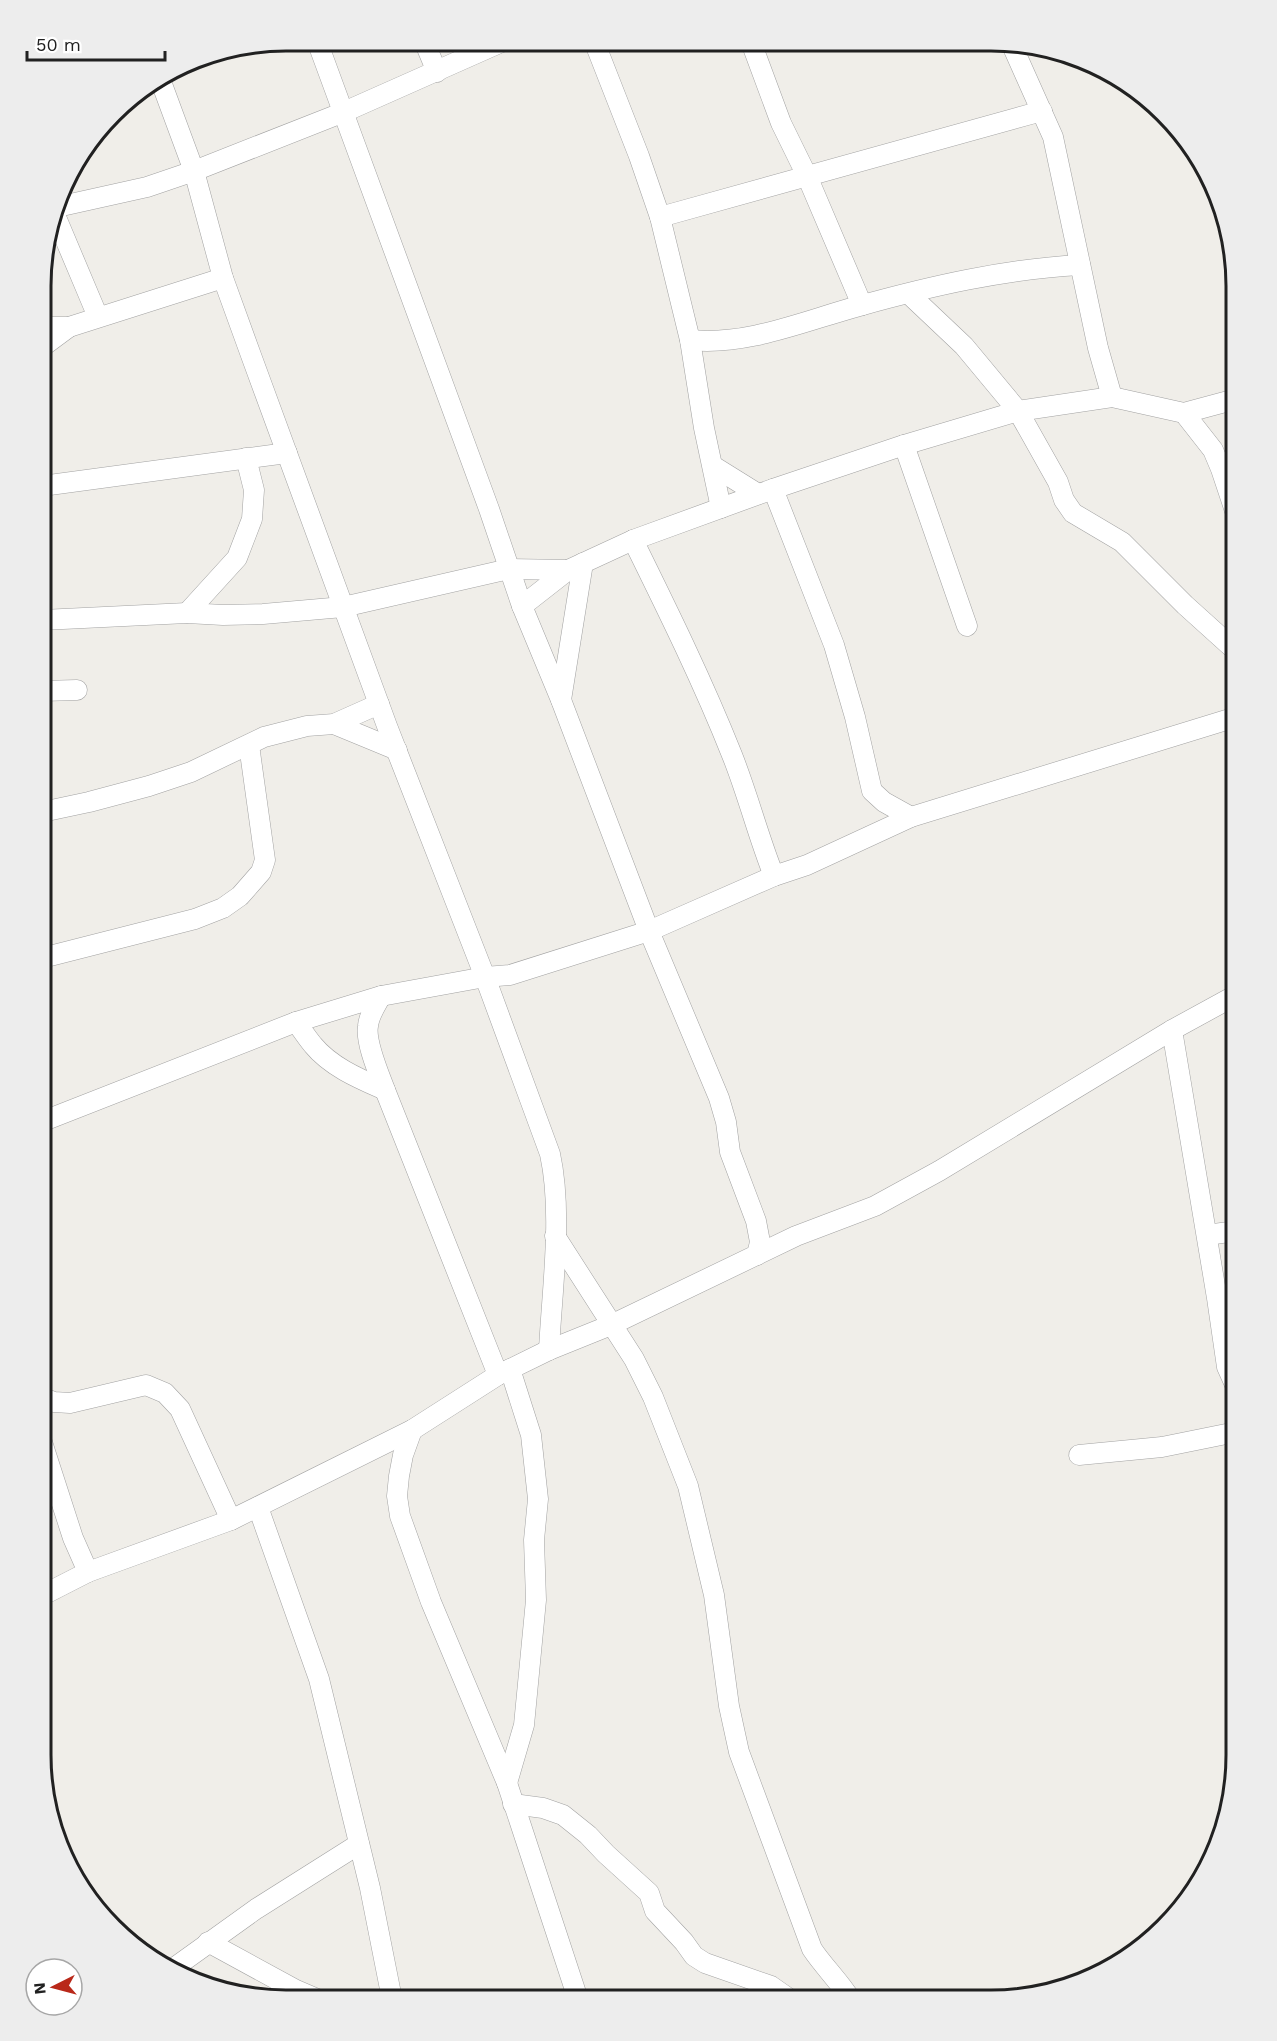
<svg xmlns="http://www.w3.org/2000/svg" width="1277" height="2041" font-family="'Work Sans',sans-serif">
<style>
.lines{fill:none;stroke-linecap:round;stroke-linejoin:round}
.street-casing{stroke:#a2a2a2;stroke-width:21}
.street{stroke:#fff;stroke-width:20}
.rim{fill:none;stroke:#212121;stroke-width:3}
</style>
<rect width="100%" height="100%" fill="#f0eee9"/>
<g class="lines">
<defs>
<g id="street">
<path d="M317,41L489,509L522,606L561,700L649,931L719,1098L726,1122L730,1152L756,1221L760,1242L757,1255"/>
<path d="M424,41L437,72"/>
<path d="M594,41L639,156L660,217L690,340L704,428L721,508"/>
<path d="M751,42L781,123L807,176L862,305"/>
<path d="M1011,43L1053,137L1098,348L1112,397"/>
<path d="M160,79L194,171L223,278L252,358L387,726L485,977L550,1154C563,1213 552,1289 549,1350"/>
<path d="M57,207L147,187L194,171L344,112L504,41"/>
<path d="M55,215L98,317"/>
<path d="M660,217L1042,111"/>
<path d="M909,294L964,346L1018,411L1058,482L1064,500L1073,513L1122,542L1185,605L1236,651"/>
<path d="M42,327H69L223,278"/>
<path d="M690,340C747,346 804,321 859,306C931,286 1005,269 1080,265"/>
<path d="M42,347L69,327"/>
<path d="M1184,413L1213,450L1221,469L1236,514"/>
<path d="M904,445L967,626"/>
<path d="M713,466L758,494"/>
<path d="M42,486L287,453"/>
<path d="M773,489L834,645L855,717L872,791L884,802L911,817"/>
<path d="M633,540C668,611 703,682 732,755C748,795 758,836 774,876"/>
<path d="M522,606L568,570L633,540L773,489L904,445L1018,411L1112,397L1184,413L1236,399"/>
<path d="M187,613L237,558L252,519L254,490L246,458"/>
<path d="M42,620L187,613L223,615L263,614L343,607L509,569L568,570"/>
<path d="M42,691L77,690"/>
<path d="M561,700L583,563"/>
<path d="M334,724L397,750"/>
<path d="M42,812L89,802L149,786L191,772L264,737L307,726L334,724L379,704"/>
<path d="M42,958L195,919L223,908L240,896L261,872L265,860L249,745"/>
<path d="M381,996C376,1005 369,1015 368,1026C365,1042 379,1074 385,1090L498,1375"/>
<path d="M296,1022C302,1030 307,1038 313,1045C331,1067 360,1079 385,1090"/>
<path d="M1172,1030L1217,1298L1227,1367L1236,1387"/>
<path d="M41,1122L296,1022L381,996L485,977L510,975L649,931L774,876L807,865L911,817L1236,717"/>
<path d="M1207,1235L1236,1231"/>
<path d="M555,1236L634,1359L653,1397L688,1486L714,1595L729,1706L739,1752L812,1949C824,1967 840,1982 851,2000"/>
<path d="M41,1397L54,1402L70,1403L146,1385L165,1393L180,1409L231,1520"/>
<path d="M412,1430L403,1455L399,1476L397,1496L400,1516L431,1602L507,1783L578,1999"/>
<path d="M41,1439L73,1538L88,1572"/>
<path d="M1079,1455L1162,1447L1236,1432"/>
<path d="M258,1507L319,1679L370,1888L392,1999"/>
<path d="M41,1596L88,1572L231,1520L412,1430L498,1375L549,1350L611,1325L796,1236L875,1206L939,1171L1172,1030L1236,995"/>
<path d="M507,1783L524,1725L536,1600L534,1540L538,1499L531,1435L510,1369"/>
<path d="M513,1804L543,1808L563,1815L588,1835L606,1854L649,1893L655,1911L684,1942L694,1956L705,1963L771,1986L791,2000"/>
<path d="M208,1942L296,1990L317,1999"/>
<path d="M171,1970L256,1909L359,1844"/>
</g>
</defs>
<use href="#street" class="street-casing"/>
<use href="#street" class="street"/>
</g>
<path d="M0 0H1277V2041H0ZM286 51H991A235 235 0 0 1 1226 286V1755A235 235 0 0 1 991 1990H286A235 235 0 0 1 51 1755V286A235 235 0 0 1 286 51Z" fill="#ededed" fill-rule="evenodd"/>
<path class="rim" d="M286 51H991A235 235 0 0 1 1226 286V1755A235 235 0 0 1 991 1990H286A235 235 0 0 1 51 1755V286A235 235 0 0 1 286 51Z"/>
<g transform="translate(54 1987) rotate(264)"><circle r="28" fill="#ffffff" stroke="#a6a6a6" stroke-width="1.5"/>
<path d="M0-4.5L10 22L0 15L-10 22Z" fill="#b92819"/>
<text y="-9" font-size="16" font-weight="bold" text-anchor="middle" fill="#212121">N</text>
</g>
<path d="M27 51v9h138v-9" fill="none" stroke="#212121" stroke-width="3"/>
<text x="36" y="51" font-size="18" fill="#212121" stroke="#ffffff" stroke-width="4.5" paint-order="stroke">50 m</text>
</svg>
